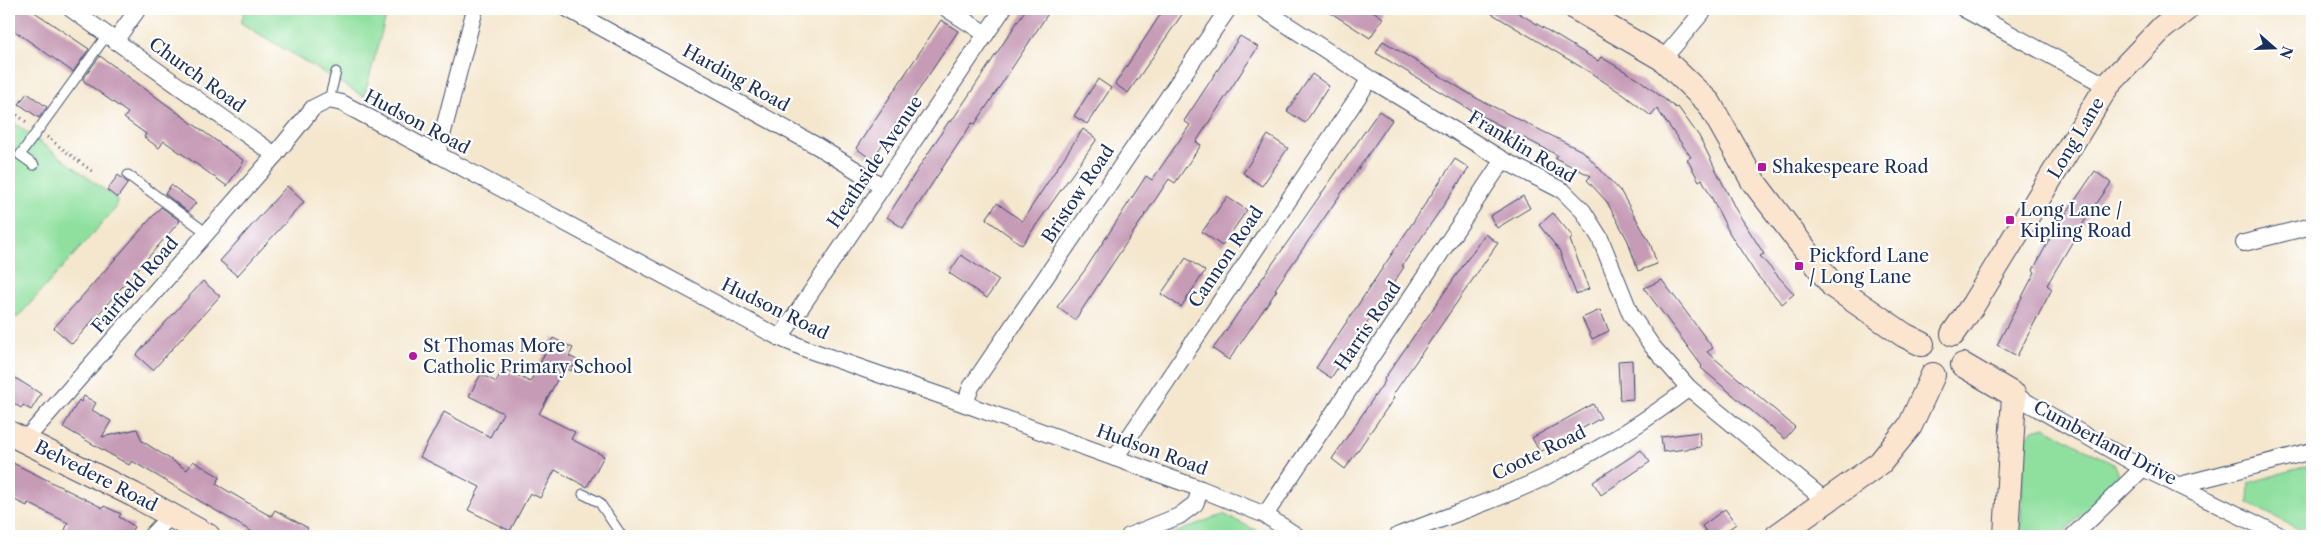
<svg xmlns="http://www.w3.org/2000/svg" width="2321" height="545" font-family="'Libre Caslon Text',serif">
<style>
.green{fill:#8fe09f;stroke:#55887e}
.building{fill:#c69bb6}
.lines{fill:none;stroke-linecap:round;stroke-linejoin:round}
.lane-casing{stroke:#3c4b6f;stroke-width:11}
.street-casing{stroke:#3c4b6f;stroke-width:18}
.secondary-casing{stroke:#3c4b6f;stroke-width:26}
.path{stroke:#3c4b6f;stroke-width:3;stroke-dasharray:1 4;stroke-linecap:butt}
.lane{stroke:#fff;stroke-width:9}
.street{stroke:#fff;stroke-width:16}
.secondary{stroke:#fce5cf;stroke-width:24}
.poi-dot{fill:#b5179e;stroke:#fff;stroke-width:2}
.labels{text-anchor:middle;dominant-baseline:central;stroke-width:4.5;stroke-linejoin:round;paint-order:stroke}
.street-label{font-size:18px;fill:#1b2f5e;stroke:#fff}
.poi-label{font-size:18px;fill:#1b2f5e;stroke:#fff;text-anchor:start}
</style>
<rect width="100%" height="100%" fill="#fff"/>
<filter id="ink" filterUnits="userSpaceOnUse"><feTurbulence type="fractalNoise" baseFrequency=".02" numOctaves="2"/><feDisplacementMap in="SourceGraphic" scale="10" xChannelSelector="R" yChannelSelector="G"/><feConvolveMatrix kernelMatrix="1 2 1 2 8 2 1 2 1" color-interpolation-filters="sRGB"/></filter>
<filter id="wash" filterUnits="userSpaceOnUse"><feTurbulence type="fractalNoise" baseFrequency=".0096" numOctaves="4" result="noise"/><feDisplacementMap in="SourceGraphic" scale="20" xChannelSelector="R" yChannelSelector="G"/><feGaussianBlur stdDeviation="1.12" result="paint"/><feColorMatrix in="noise" values="0 0 0 0 0 0 0 0 0 0 0 0 0 0 0 0 0 1.4 0 .05"/><feComposite in="paint" operator="in"/></filter>
<g filter="url(#wash)">
<rect width="100%" height="100%" fill="#f4e7ce"/>
<g class="green">
<path d="M245,9H388L364,97L241,23Z"/>
<path d="M9,119L117,199L116,208L17,318L9,312Z"/>
<path d="M2045,427L2115,465L2119,475L2060,536H2020L2024,439L2034,430Z"/>
<path d="M2306,466L2312,469V536L2248,503L2249,483Z"/>
<path d="M1223,514L1268,536H1167Z"/>
</g>
<g id="blocks">
<g class="building">
<path d="M9,9H30L89,49L73,72L9,27Z"/>
<path d="M1026,9H1051L975,124L972,123L903,228L887,217L949,121L951,122Z"/>
<path d="M1164,9H1176L1183,13L1128,93L1115,84Z"/>
<path d="M1325,9H1370L1383,18L1370,38Z"/>
<path d="M1484,9H1512L1598,61L1601,57L1641,81L1676,108L1678,107L1699,136L1736,210L1764,254L1760,256L1794,294L1782,304L1756,274L1730,234L1702,179L1699,181L1687,159L1691,157L1657,109L1651,116L1624,95L1591,73Z"/>
<path d="M941,20L958,31L872,160L856,148Z"/>
<path d="M1240,36L1258,47L1196,142L1201,145L1175,183L1169,179L1075,320L1057,307L1085,270L1146,176L1152,180L1190,125L1184,121Z"/>
<path d="M1383,41L1478,99L1584,152L1621,192L1650,243L1657,264L1638,271L1628,241L1607,202L1587,180L1591,176L1555,158L1557,155L1472,111L1376,53Z"/>
<path d="M100,56L244,161L227,186L164,141L159,148L144,137L146,134L124,118L128,113L85,82L83,79Z"/>
<path d="M1312,74L1329,86L1305,123L1287,111Z"/>
<path d="M1098,79L1111,88L1087,124L1074,116Z"/>
<path d="M27,93L47,107L39,118L19,104Z"/>
<path d="M1379,111L1392,120L1275,289L1277,290L1229,360L1213,349Z"/>
<path d="M1083,129L1097,139L1022,245L986,219L997,203L1022,221Z"/>
<path d="M1268,135L1288,148L1262,186L1243,173Z"/>
<path d="M1455,159L1469,168L1402,266L1404,267L1331,378L1316,368Z"/>
<path d="M2095,171L2111,183L2087,217L2047,285L2052,289L2017,356L1997,345L2035,272L2033,270L2054,231Z"/>
<path d="M118,175L128,183L117,198L107,190Z"/>
<path d="M171,185L196,203L188,212L165,194Z"/>
<path d="M287,186L304,202L237,276L220,261Z"/>
<path d="M1523,196L1530,208L1497,228L1490,216Z"/>
<path d="M1227,197L1247,210L1222,246L1202,232Z"/>
<path d="M161,207L180,221L72,344L54,328Z"/>
<path d="M1553,213L1573,237L1570,240L1589,289L1576,294L1559,250L1539,225Z"/>
<path d="M1485,234L1498,243L1392,396L1394,398L1345,469L1332,459L1385,381L1384,379Z"/>
<path d="M961,255L999,280L987,298L949,273Z"/>
<path d="M1186,258L1205,271L1181,307L1161,294Z"/>
<path d="M1662,280L1713,348L1707,352L1795,427L1785,439L1701,368L1702,366L1644,288Z"/>
<path d="M203,281L220,296L153,370L136,355Z"/>
<path d="M1600,310L1609,331L1592,339L1582,318Z"/>
<path d="M553,338L573,348L569,356L577,360L571,371L564,367L539,414L575,432L571,439L604,456L587,487L555,470L540,498L530,493L510,531L468,510L480,487L420,457L444,412L490,437L503,413L469,396L481,374L496,382L503,368L530,382Z"/>
<path d="M1632,360L1633,399L1620,400L1618,361Z"/>
<path d="M9,374L41,394L31,410L23,405L21,408L9,400Z"/>
<path d="M84,396L96,403L92,410L111,421L102,437L137,429L142,441L187,470L193,461L220,477L216,484L265,513L271,516L275,510L308,528L303,536H259L132,461L129,465L63,427L79,400L81,402Z"/>
<path d="M1593,404L1601,418L1540,452L1532,438Z"/>
<path d="M1699,432L1701,447L1663,452L1661,437Z"/>
<path d="M1641,450L1650,462L1601,495L1593,482Z"/>
<path d="M9,461L103,508L104,506L121,514L119,517L134,526L130,536H77L65,530L68,523L28,503L27,506L9,497Z"/>
<path d="M1725,509L1736,524L1719,536H1709L1702,526Z"/>
</g>
</g>
</g>
<g filter="url(#ink)">
<use href="#blocks" fill-opacity="0" stroke="#3c4b6f" stroke-width="1"/>
<g class="lines">
<defs>
<g id="lane">
<path d="M329,100L336,72"/>
<path d="M34,165L20,155L107,35"/>
<path d="M128,175L207,233"/>
<path d="M583,494L599,502L622,536"/>
</g>
<g id="street">
<path d="M71,9L275,155"/>
<path d="M568,9L817,146L882,186"/>
<path d="M947,9L986,34"/>
<path d="M1263,9L1370,79L1503,160L1563,191L1583,211L1600,238L1631,315L1652,346L1689,388L1827,502"/>
<path d="M1964,9L2107,86"/>
<path d="M115,41L138,9"/>
<path d="M1663,59L1705,9"/>
<path d="M437,155L475,9"/>
<path d="M2244,243L2312,226"/>
<path d="M780,338L1003,9"/>
<path d="M2014,395L2143,468L2281,536"/>
<path d="M965,404L971,387L1228,9"/>
<path d="M25,440L275,155L313,108L329,100L342,103L780,338L806,349L965,404L1201,489L1265,515L1297,536"/>
<path d="M1115,458L1370,79"/>
<path d="M2180,485L2312,451"/>
<path d="M1265,515L1503,160"/>
<path d="M151,536L171,515"/>
<path d="M1129,536L1179,516L1195,504L1201,489"/>
<path d="M1397,536C1444,517 1498,500 1543,478C1593,453 1644,423 1689,388"/>
<path d="M2073,536L2143,468"/>
</g>
<g id="secondary">
<path d="M1577,9L1663,59L1709,103L1753,181L1833,286L1904,335L1922,344"/>
<path d="M1953,334L1973,305L2107,86L2162,28L2186,9"/>
<path d="M1963,365L2014,395L2006,536"/>
<path d="M9,433L134,495L208,536"/>
<path d="M1777,536L1880,463L1910,426L1933,375"/>
</g>
</defs>
<use href="#lane" class="lane-casing"/>
<use href="#street" class="street-casing"/>
<use href="#secondary" class="secondary-casing"/>
<g class="path">
<path d="M9,109L28,123"/>
<path d="M47,137L93,172"/>
</g>
<use href="#lane" class="lane"/>
<use href="#street" class="street"/>
<use href="#secondary" class="secondary"/>
</g>
</g>
<g class="poi-dot">
<rect x="1757" y="162" width="10" height="10" rx="2.5"/>
<rect x="2005" y="215" width="10" height="10" rx="2.5"/>
<rect x="1794" y="261" width="10" height="10" rx="2.5"/>
<circle cx="413" cy="356" r="5"/>
</g>
<g class="labels">
<g class="street-label">
<text transform="translate(197 75) rotate(36)">Church Road</text>
<text transform="translate(736 78) rotate(29)">Harding Road</text>
<text transform="translate(417 122) rotate(28)">Hudson Road</text>
<text transform="translate(2076 138) rotate(-59)">Long Lane</text>
<text transform="translate(1522 147) rotate(31)">Franklin Road</text>
<text transform="translate(875 162) rotate(-56)">Heathside Avenue</text>
<text transform="translate(1078 194) rotate(-56)">Bristow Road</text>
<text transform="translate(1226 257) rotate(-56)">Cannon Road</text>
<text transform="translate(135 285) rotate(-49)">Fairfield Road</text>
<text transform="translate(775 309) rotate(26)">Hudson Road</text>
<text transform="translate(1368 326) rotate(-56)">Harris Road</text>
<text transform="translate(2105 443) rotate(28)">Cumberland Drive</text>
<text transform="translate(1152 450) rotate(20)">Hudson Road</text>
<text transform="translate(1539 453) rotate(-26)">Coote Road</text>
<text transform="translate(96 476) rotate(27)">Belvedere Road</text>
</g>
<g class="poi-label">
<text x="1772" y="167">Shakespeare Road</text>
<text x="2020" y="210">Long Lane /<tspan x="2020" dy="21">Kipling Road</tspan></text>
<text x="1809" y="256">Pickford Lane<tspan x="1809" dy="21">/ Long Lane</tspan></text>
<text x="423" y="346">St Thomas More<tspan x="423" dy="21">Catholic Primary School</tspan></text>
</g>
</g>
<rect width="2321" height="545" fill="none" stroke="#fff" stroke-width="30"/>
<g transform="translate(2274 48) rotate(110)" stroke="#ffffff" stroke-width="4" paint-order="stroke">
<path d="M0-4L9 19L0 12L-9 19Z" fill="#1b2f5e"/>
<text y="-8" font-size="14" font-weight="bold" text-anchor="middle" fill="#1b2f5e">N</text>
</g>
</svg>
